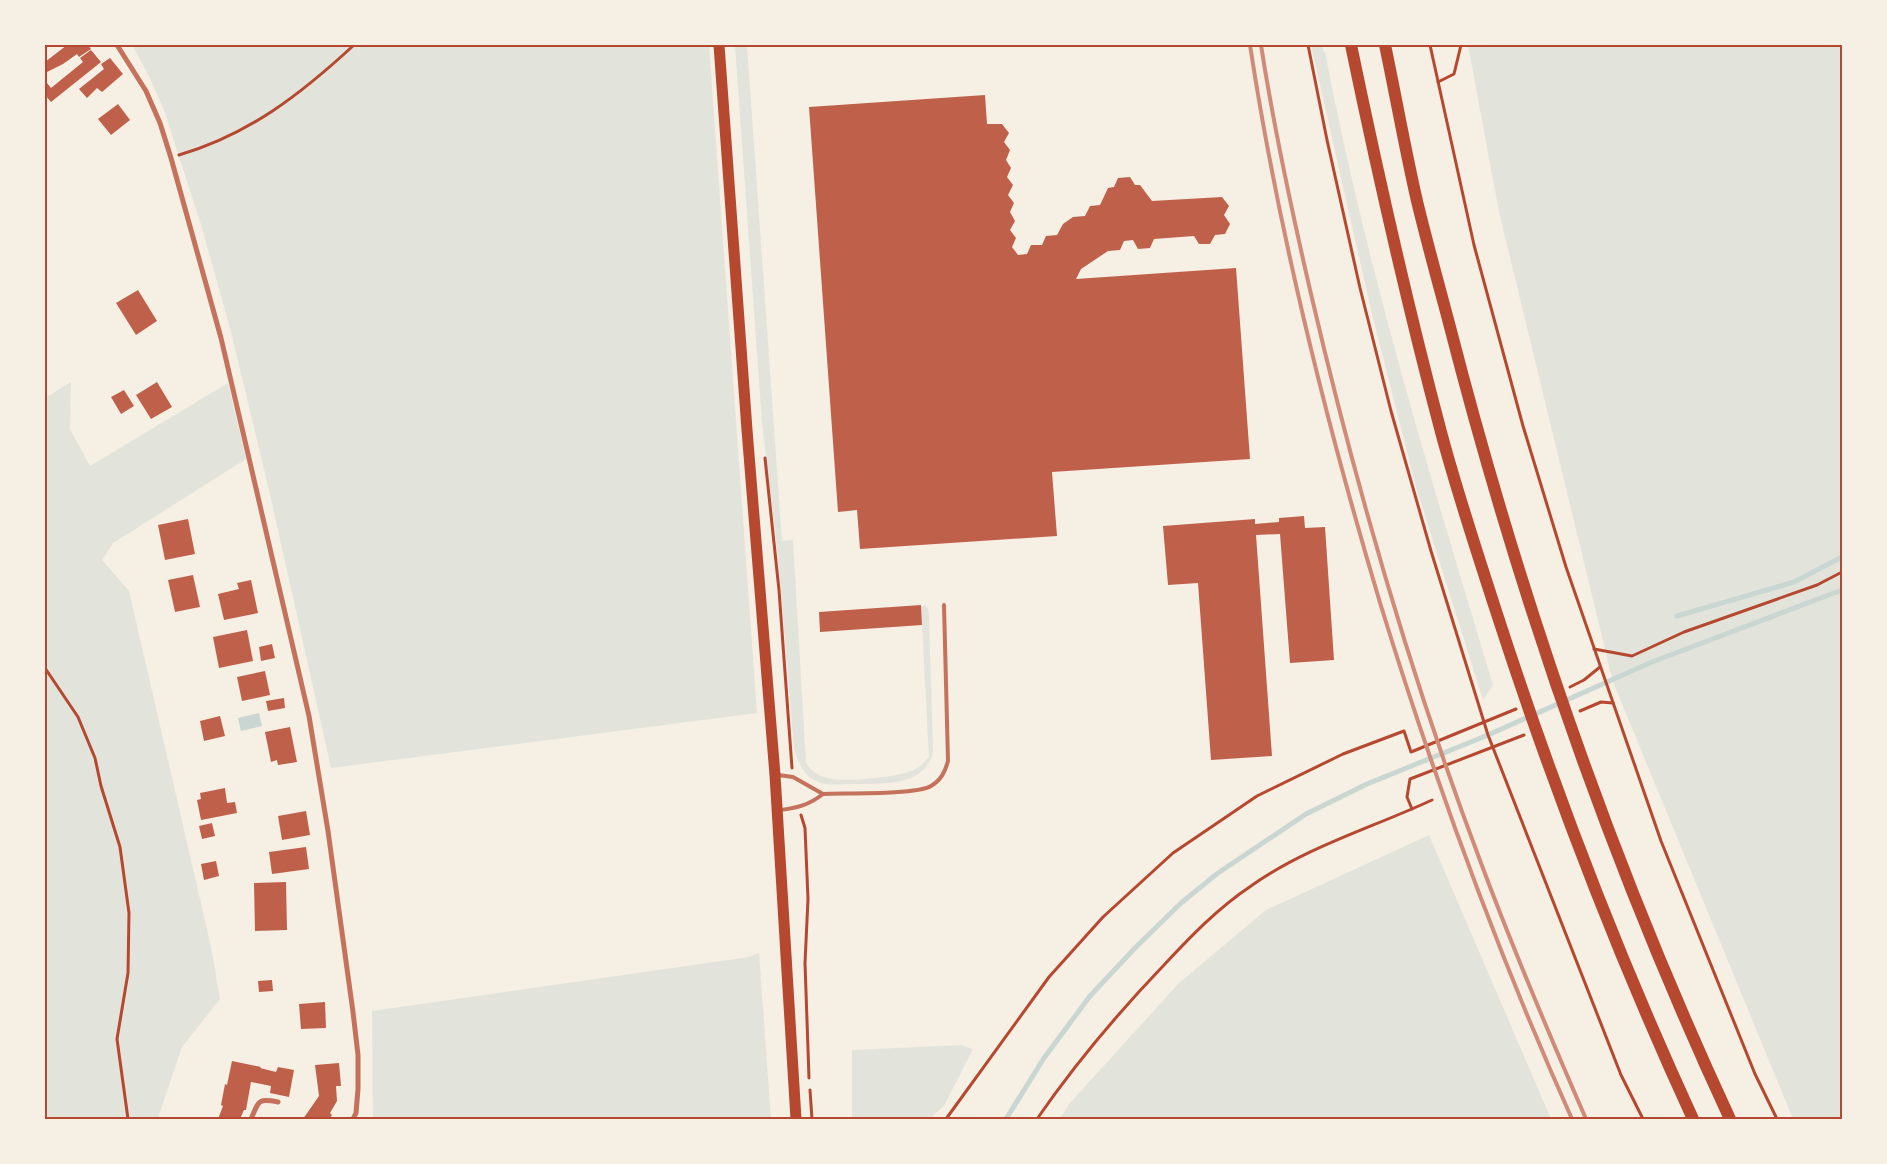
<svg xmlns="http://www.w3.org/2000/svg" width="1887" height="1164" font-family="Spectral,serif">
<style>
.green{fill:#e2e4dc}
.water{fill:#c9d6d2}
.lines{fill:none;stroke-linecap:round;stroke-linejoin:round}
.stream{stroke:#c9d6d2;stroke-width:5}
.building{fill:#bf614a}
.path{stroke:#b5482f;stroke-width:3}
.service{stroke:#c5725c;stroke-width:4}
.minor{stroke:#c5725c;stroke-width:5}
.primary{stroke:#b5482f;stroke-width:11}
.motorway{stroke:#b5482f;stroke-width:12}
.rail{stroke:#cf8b77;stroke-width:4}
.neatline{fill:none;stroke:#b5482f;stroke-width:2}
</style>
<rect width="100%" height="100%" fill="#f6efe4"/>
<g class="green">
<path d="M132,45H709L757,713L331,768L269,490L231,332L202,228L164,110L149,76Z"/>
<path d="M735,45H747L782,541L793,540L806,763C811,771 819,776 828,778C843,783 898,777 914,770C920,767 924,762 929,757L921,607L925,605L928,609L929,616L933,751C927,787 880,784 852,784C841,784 828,786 818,782C803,776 799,763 794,749L778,556L762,423Z"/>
<path d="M1311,45H1323V51L1325,52C1366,267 1430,476 1493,685L1483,700L1416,487L1371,310Z"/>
<path d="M1468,45H1842V1119H1793L1613,682L1499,212Z"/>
<path d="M71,382L70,429L90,466L228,383L246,459L113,543L102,560L129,591L211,947L220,999L182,1047L159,1115L160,1119H45V398Z"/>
<path d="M1429,835L1551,1119H1060L1069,1104L1179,983L1266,910Z"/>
<path d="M759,953L771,1119H373L372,1011L749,957Z"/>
<path d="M961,1045L973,1049L944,1106L929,1119H852V1050Z"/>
</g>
<path class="water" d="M259,713L262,726L241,731L238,718Z"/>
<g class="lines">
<g class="stream">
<path d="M1677,616L1794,582L1842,557"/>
<path d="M1006,1119L1044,1058L1090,996L1135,948L1181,903L1218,873L1306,814L1367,784L1488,735L1652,662L1842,590"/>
</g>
</g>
<g class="building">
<path d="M67,45H88L91,49L79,57L77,54L63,64L45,73V62Z"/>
<path d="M91,50L101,62L51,102L45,95V84L47,83L51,88L83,62L80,58Z"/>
<path d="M110,58L123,74L102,92L97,88L87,98L79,89L104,69L101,64Z"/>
<path d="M985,95L987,124H1002L1009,133L1004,142L1010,150L1006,160L1011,168L1007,177L1013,185L1008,195L1014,203L1010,212L1015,221L1010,230L1016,238L1012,247L1018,255L1027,254L1031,245H1042L1046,236L1057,235L1063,224L1073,217L1085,216L1090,206L1100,205L1108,188L1114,187L1118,178L1130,177L1135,185H1140L1152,201L1222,197L1229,206L1224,215L1230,224L1225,234L1215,235L1210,244H1199L1194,236L1154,239L1150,248L1138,249L1133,240L1124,241L1120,250L1108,251L1081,269L1076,279L1236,268L1250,459L1052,472L1057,536L860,549L857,510L838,512L809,107Z"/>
<path d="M118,104L130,120L111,135L98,119Z"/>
<path d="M138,290L157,321L136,335L116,303Z"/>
<path d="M157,382L172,407L151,419L136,395Z"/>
<path d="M124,390L134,406L121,414L111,397Z"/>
<path d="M1304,516L1305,528L1325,527L1334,660L1290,663L1280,534L1256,535L1272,756L1211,760L1198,583L1168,585L1163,526L1255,519V524L1279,522V518Z"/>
<path d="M188,519L195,554L165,560L158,525Z"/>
<path d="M193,575L200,607L175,612L168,580Z"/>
<path d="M251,580L258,613L224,620L218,594L239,589L237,583Z"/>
<path d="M921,605L922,625L820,632L819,612Z"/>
<path d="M247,630L253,661L219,668L213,637Z"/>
<path d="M272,644L275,658L261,661L259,647Z"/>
<path d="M265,671L270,695L242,701L237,677Z"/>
<path d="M284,698L285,708L268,711L266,701Z"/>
<path d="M220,716L225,736L204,741L200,721Z"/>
<path d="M290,727L297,762L278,765L277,760L271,762L265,732Z"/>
<path d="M225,788L227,803L235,802L237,813L201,820L197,800L201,799L200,793Z"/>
<path d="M306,811L310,835L282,840L278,816Z"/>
<path d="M212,823L215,836L202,839L199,826Z"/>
<path d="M306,847L309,869L272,874L269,852Z"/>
<path d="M216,861L219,876L204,880L201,864Z"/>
<path d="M286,882L287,930L255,931L254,883Z"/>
<path d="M272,980L273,991L259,992L258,981Z"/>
<path d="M325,1002L326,1028L301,1029L299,1004Z"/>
<path d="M232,1061L261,1067L260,1068L276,1072L278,1067L294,1070L289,1097L270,1093L271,1086L251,1082L246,1110H244L240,1119H218L223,1106L221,1105L225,1084L227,1085Z"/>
<path d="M339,1063L341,1086H336L337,1101L330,1113L332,1115L329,1119H303L319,1096L315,1065Z"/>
</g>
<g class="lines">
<g class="path">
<path d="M1308,45L1327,140L1360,288L1391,411L1431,551L1488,735L1621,1075L1643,1119"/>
<path d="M1430,45L1474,245L1523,426L1566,567L1661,841L1755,1074L1777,1119"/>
<path d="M1438,82L1454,74L1461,45"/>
<path d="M179,155C249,135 302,93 354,45"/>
<path d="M765,458L779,590L792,768"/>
<path d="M1594,649L1632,656L1684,632L1817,585L1842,572"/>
<path d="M45,668L78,717L95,758L101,786L120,847L129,913L128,973L117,1039L128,1119"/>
<path d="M1570,687L1584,680L1600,667"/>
<path d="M1580,711L1601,702L1613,703"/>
<path d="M1412,809L1407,797L1410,779L1524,735"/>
<path d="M801,815L805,828L808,899L805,963L809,1078"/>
<path d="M810,1090L812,1119"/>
<path d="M946,1119L1049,977L1103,917L1173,853L1257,796L1343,754L1404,731L1411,752L1516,709"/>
<path d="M1037,1119C1075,1064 1118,1013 1164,965C1191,936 1218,908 1251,886C1306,847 1372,828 1432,800"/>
</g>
<g class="service">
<path d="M778,775L793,777L823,794"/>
<path d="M823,794C845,793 916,795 931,786C941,780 945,772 948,761L944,605"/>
<path d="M780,810C797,808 809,805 823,794"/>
</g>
<g class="minor">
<path d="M117,45L146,91L160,123L171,158L221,338L309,716L328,831L353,1012L358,1055V1089L356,1113L353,1119"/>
<path d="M251,1119C259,1101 257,1098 278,1102"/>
</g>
<path class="primary" d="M719,45L747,430L775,775L796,1119"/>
<g class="motorway">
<path d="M1351,45C1378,175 1407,304 1441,432C1457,492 1477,552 1496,611C1552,784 1617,954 1693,1119"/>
<path d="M1385,45C1396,97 1405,149 1417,201C1427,243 1439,285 1450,327C1520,599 1612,865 1730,1119"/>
</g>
<g class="rail">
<path d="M1250,45C1279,235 1326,422 1381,606C1435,781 1497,952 1572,1119"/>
<path d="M1261,45C1274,129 1292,212 1311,294C1356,487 1411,678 1481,863C1513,949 1549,1034 1586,1119"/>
</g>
</g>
<rect width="1887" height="1164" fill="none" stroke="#f6efe4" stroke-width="92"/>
<rect x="46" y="46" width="1795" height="1072" class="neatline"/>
</svg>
